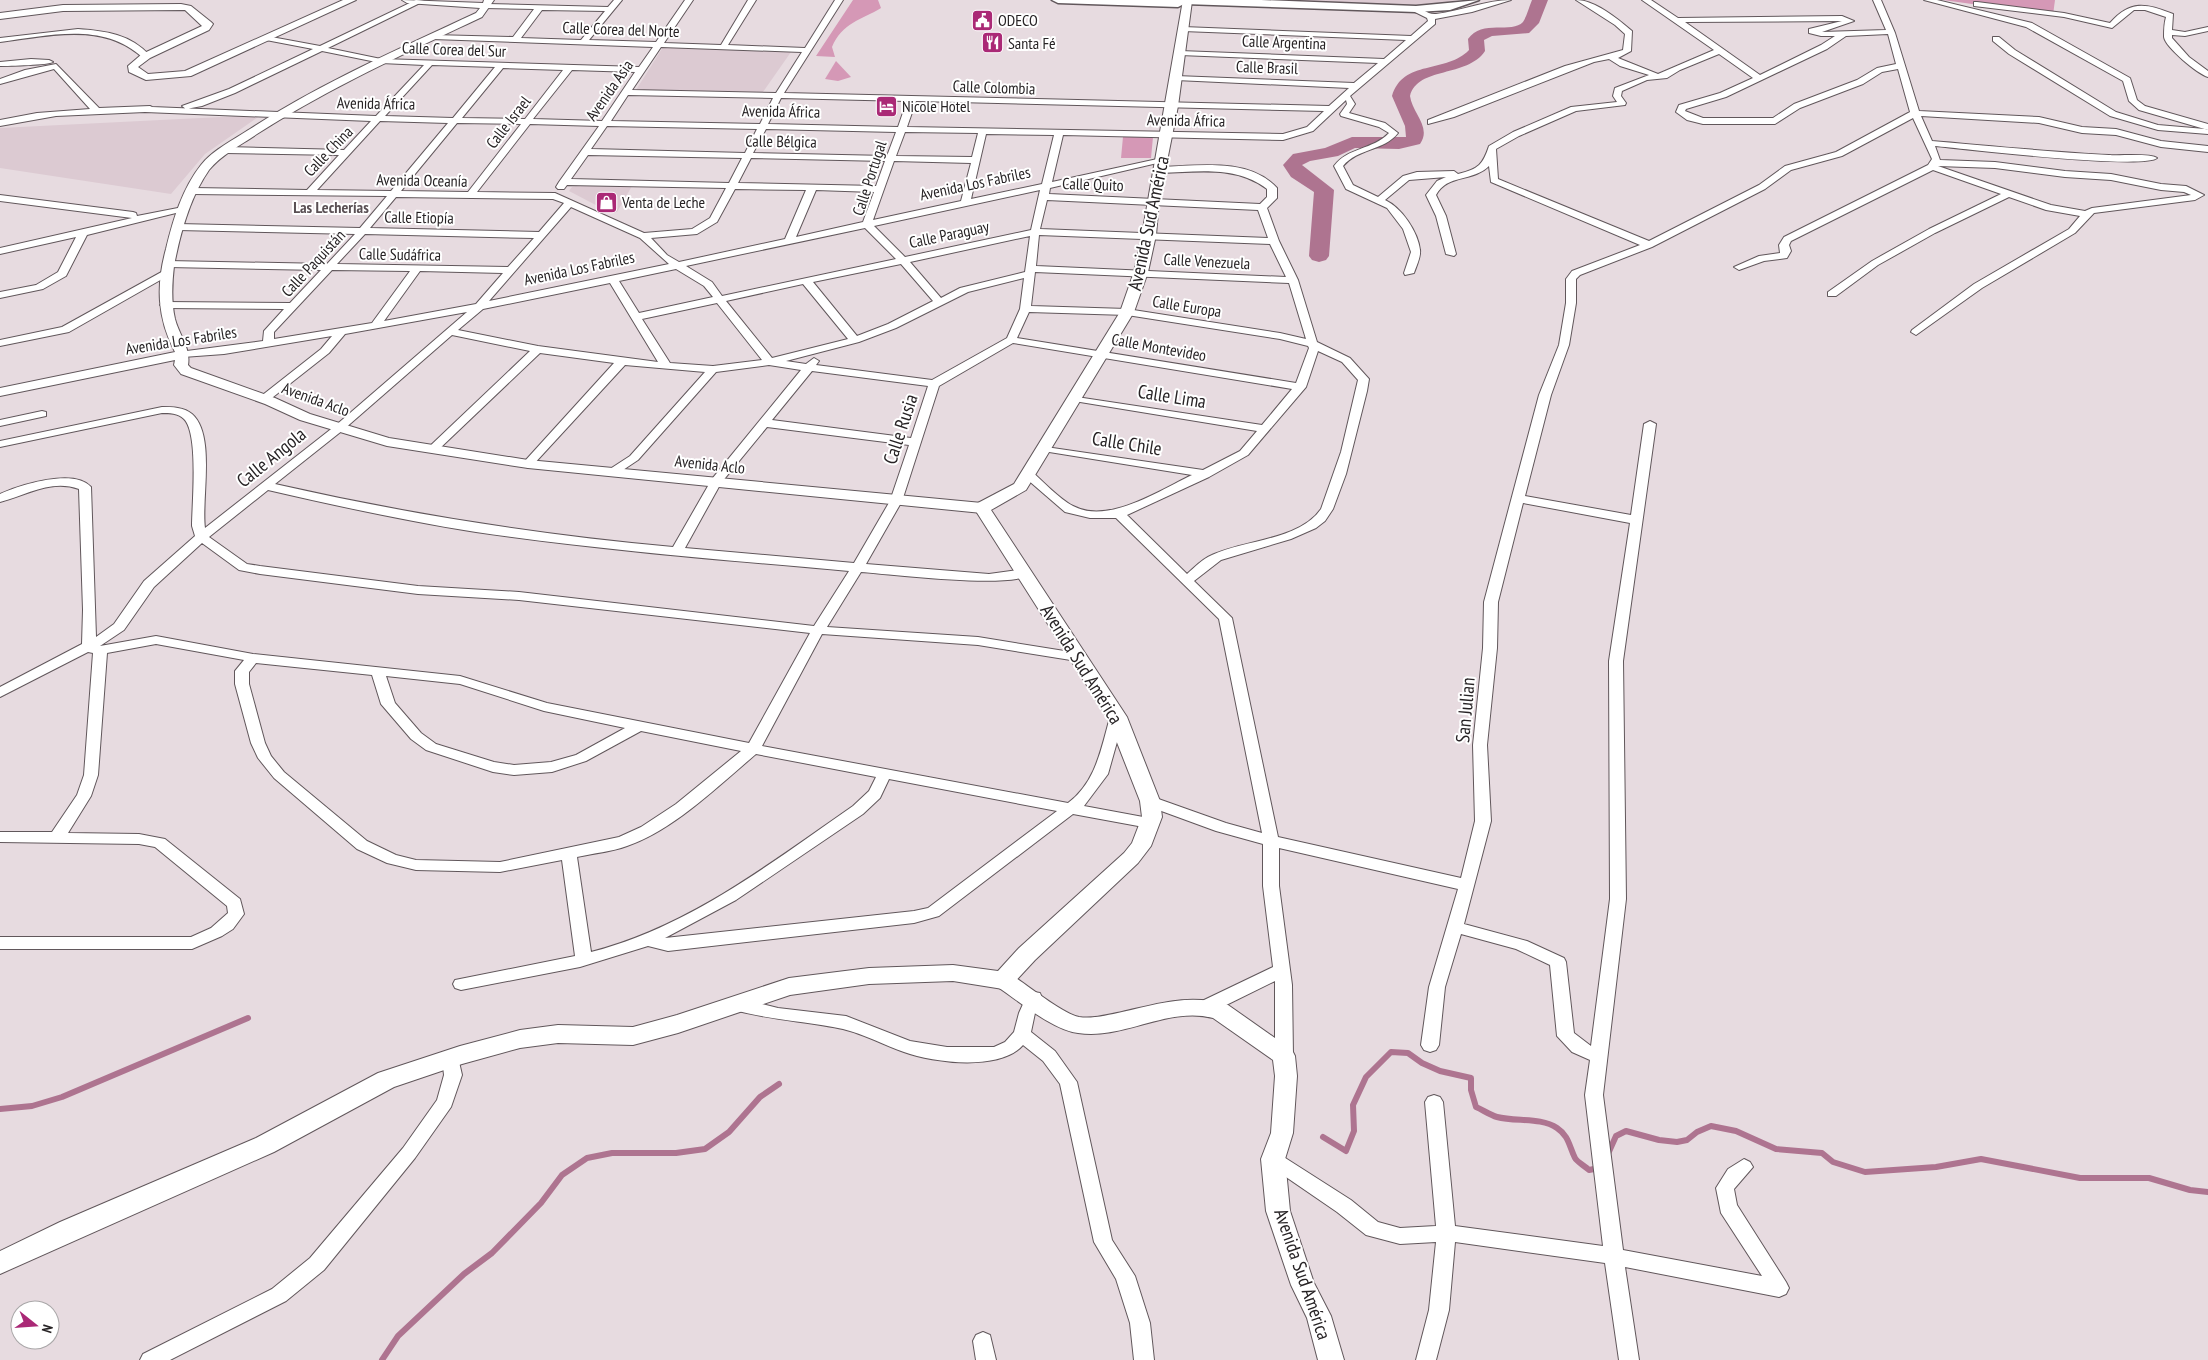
<svg xmlns="http://www.w3.org/2000/svg" width="2208" height="1360" font-family="'PT Sans Narrow',sans-serif">
<style>
.built{fill:#dccad2}
.green{fill:#d598b6}
.lines{fill:none;stroke-linecap:round;stroke-linejoin:round}
.stream{stroke:#ae7490;stroke-width:6}
.river{fill:#ae7490;fill-rule:evenodd}
.minor-casing{stroke:#61575b;stroke-width:2}
.tertiary-casing{stroke:#61575b;stroke-width:2}
.secondary-casing{stroke:#61575b;stroke-width:2}
.primary-casing{stroke:#61575b;stroke-width:3}
.minor{fill:#fff;fill-rule:evenodd}
.tertiary{fill:#fff;fill-rule:evenodd}
.secondary{fill:#fff;fill-rule:evenodd}
.primary{fill:#fff;fill-rule:evenodd}
.labels{text-anchor:middle;dominant-baseline:central;stroke-width:4;stroke-linejoin:round;paint-order:stroke}
.far-poi-label{font-size:16px;fill:#272325;stroke:#fff;text-anchor:start}
.far-street-label{font-size:16px;fill:#272325;stroke:#fff}
.far-neighbourhood-label{font-size:16px;font-weight:bold;fill:#5a5054;stroke:#fff}
.street-label{font-size:19px;fill:#272325;stroke:#fff}
</style>
<rect width="100%" height="100%" fill="#e7dbe0"/>
<g class="built">
<path d="M1252,0H1457L1441,4L1410,6Z"/>
<path d="M663,47L791,52L763,92L636,90Z"/>
<path d="M261,115L205,154L171,194L0,168V128Z"/>
<path d="M580,185L632,186L617,212L611,213L569,191L572,187Z"/>
</g>
<g class="green">
<path d="M853,0H878L881,8C861,20 842,23 832,47L835,57L816,56Z"/>
<path d="M1943,0H2055L2053,15Z"/>
<path d="M836,61L851,77L838,81L825,79Z"/>
<path d="M1123,137H1153L1151,158H1121Z"/>
</g>
<g class="lines">
<g class="stream">
<path d="M0,1109L32,1106L62,1097L248,1018"/>
<path d="M1323,1137L1346,1151L1354,1131L1353,1105L1366,1077L1391,1052L1408,1053L1422,1063L1440,1071L1471,1078V1090L1476,1107C1483,1110 1490,1115 1497,1117C1516,1122 1541,1117 1557,1128C1569,1136 1569,1146 1575,1158C1577,1162 1585,1166 1589,1170L1599,1168"/>
<path d="M1607,1156L1616,1136L1626,1131L1659,1140L1677,1142L1687,1140L1697,1132L1711,1126L1736,1131L1776,1149L1822,1153L1833,1162L1865,1172L1936,1167L1981,1159L2080,1178H2149L2190,1190L2208,1192"/>
<path d="M382,1360L398,1336L464,1274L492,1253L541,1203L562,1175L587,1158L612,1153H676L705,1149L729,1132L760,1097L779,1084"/>
</g>
<path class="river" d="M1532,0H1548L1539,23L1529,33L1492,36L1484,40L1485,51C1467,78 1418,66 1410,96C1412,113 1432,127 1420,144L1399,149L1355,148L1338,156L1310,161L1302,165L1334,190L1329,256L1326,260L1319,262L1312,260L1309,256L1314,192L1291,177L1283,165L1293,154L1325,148L1352,137H1406L1405,126L1392,96C1403,59 1446,74 1469,50L1468,39C1482,19 1512,34 1523,22C1527,16 1529,7 1532,0Z"/>
<defs>
<g id="minor">
<path d="M416,0L424,1L328,48L381,59L639,67L653,47L433,39L429,37L433,35L513,37L534,9L484,8L483,6L487,4L608,7L614,0H622L589,40L656,42L685,0H693L664,43L721,45L748,0H756L728,45L805,48L835,0H843L784,93L1329,106L1349,88L1176,80L1172,78L1176,76L1354,83L1378,63L1180,55L1176,53L1180,51L1384,59L1406,40L1183,31L1179,29L1183,27L1411,36L1428,21L1427,18L1413,11V7C1422,7 1427,15 1436,14C1461,11 1486,0 1511,0L1472,12L1435,19V24L1350,96L1355,104L1349,113L1385,123L1398,133C1384,151 1358,148 1343,166L1353,185L1378,197L1403,176L1417,172L1454,171L1458,174C1479,169 1483,164 1489,146L1513,132L1571,107L1617,102L1613,96L1615,88L1649,75L1620,66L1609,59L1594,62L1454,117L1428,124V120L1565,66L1623,50L1625,34L1615,25L1576,0C1595,0 1618,19 1632,31L1631,51L1618,58L1658,74L1714,50L1642,0H1651L1678,18L1842,16L1854,21L1822,32L1886,30L1873,0H1881L1895,33L1919,111L2039,117L2082,127L2116,129L2161,141L2208,146V152L2161,147L2116,135L2082,133L2039,123L1921,116L1932,141C1991,146 2050,152 2109,155C2119,156 2151,153 2157,158C2143,170 1965,149 1935,146L1940,160L1995,162L2065,171L2111,174L2161,184L2186,186L2204,195L2195,200L2094,213L2075,233L1982,288L1916,335L1911,332L1912,330L1974,284L2069,229L2080,216L2046,210L2009,197L1935,233L1878,265L1836,296H1828V292L1872,261L1929,229L2001,194L1933,170L1791,241L1789,245L1791,251L1787,258L1764,261L1739,270L1734,267L1759,256L1780,253L1779,245L1784,237L1928,165L1932,159L1913,118L1842,156L1791,170L1765,189L1652,247L1580,275L1576,279V303L1569,345L1551,395L1525,496L1631,515L1644,424L1650,421L1656,424L1623,661L1626,899L1603,1095L1623,1250L1762,1276L1721,1213L1716,1188L1728,1169L1744,1159L1750,1162L1753,1167L1734,1189L1737,1205L1786,1282L1789,1288L1786,1294L1779,1297L1625,1267L1639,1360H1619L1605,1263L1455,1242L1449,1310L1436,1360H1416L1429,1310L1436,1242L1400,1244L1366,1235L1337,1212L1267,1164L1264,1159L1267,1154L1273,1151L1279,1154L1351,1200L1378,1222L1400,1228L1436,1226L1425,1102L1428,1097L1434,1095L1440,1097L1443,1102L1455,1226L1603,1246L1585,1095L1590,1060L1572,1052L1557,1036L1550,965L1516,949L1461,934L1445,987L1439,1045L1436,1050L1430,1052L1424,1050L1421,1045L1429,987L1458,889L1279,848V886L1292,985L1293,1056L1290,1061L1284,1063L1278,1061L1275,1056V981L1214,1011L1208,1012L1202,1011L1200,1006L1202,1001L1273,967L1263,886V844L1216,831L1145,805L1143,801L1145,797L1150,796L1226,823L1262,833L1219,619L1116,518H1090L1065,512L1021,474L1027,470L1031,471C1044,482 1058,498 1073,506C1108,525 1160,490 1192,475L1043,451L1039,450V446L1203,470L1240,451L1257,431L1074,401L1068,398L1070,396L1262,425L1292,389L1013,343L939,386L902,501L866,564L989,574L1026,569L1032,573C1018,590 888,574 861,572L827,627L978,637L1077,653L1084,657L1077,661L978,645L822,634L762,746L1068,803C1096,782 1101,749 1110,717L1117,712L1124,717L1108,774L1084,806L1154,819L1157,823L1154,827L1149,828L1073,814L939,916L914,923L668,951L648,946L580,967L461,990L455,988L453,984L455,980L575,956L562,860L500,872L416,870L387,863L357,849L274,778L258,758L251,743L235,684V671L244,660L156,644L107,653L98,775L91,796L68,833L139,834L165,839L240,899L244,914L233,929L222,936L192,949H0V937H191L211,928L228,913L227,906L155,847L139,844L0,842V832H52L77,795L84,775L93,653L88,652L0,697V687L82,644L83,610L79,489C51,479 27,495 0,502V494C20,485 74,468 91,487L96,637L114,624L144,581L195,536L192,526C192,504 199,434 184,419C178,413 169,413 162,413L0,447V441L162,407C172,407 184,407 192,414C216,435 201,499 205,528L335,426L467,312L345,334L329,353L268,401H260V397L321,349L332,336L224,354L183,357L178,354L179,352L263,341L264,331L284,309L165,308L160,305L165,302L290,303L321,270L168,267L163,264L168,261L327,264L355,234L178,230L173,227L178,224L360,228L387,196L193,194L188,191L193,188L307,190L339,155L226,153L222,150L226,147L344,150L371,121L145,112L56,116L0,126V120L37,113L90,109L54,69L0,84V79L25,70L56,64L99,108L150,106L152,107L376,116L424,65L381,63L322,51L235,93L202,106L186,109L182,106L229,89L313,49L266,40V36L320,46ZM542,10L605,11L581,40L521,38ZM1842,21L1809,29V33L1821,36H1835L1821,45L1760,75L1685,22ZM1888,34L1896,64L1877,68L1857,80L1794,104L1773,118H1703L1685,111L1686,109L1726,97L1827,49L1846,36ZM661,47L802,52L776,93L632,90ZM1719,54L1753,78L1720,93L1679,105L1676,112L1687,120L1703,124H1775L1800,108L1863,84L1882,72L1898,69L1910,112L1836,152L1785,166L1759,185L1649,241L1498,179L1496,149L1519,136L1576,111L1625,105L1626,103L1621,96L1622,91L1647,80L1667,78L1680,70ZM432,65L495,67L453,118L385,116ZM503,68L563,70L525,119L462,118ZM572,70L635,72L602,121L533,119ZM628,95L773,98L760,124L611,121ZM781,98L907,101L898,127L768,124ZM1346,100L1347,104L1340,114L1341,116L1379,127L1389,133C1373,150 1348,147 1334,166L1346,189L1387,208L1403,229L1411,252L1404,273L1405,275L1414,273C1416,267 1421,257 1420,250C1418,232 1402,208 1385,200L1409,180L1446,177L1437,181L1426,195L1436,216L1446,254L1454,256L1456,254L1446,216L1436,195C1447,174 1473,182 1489,166L1491,182L1640,245L1572,271L1566,279V303L1559,345L1539,395L1484,602L1483,648L1473,745L1475,821L1461,878L1278,837L1232,618L1194,581L1221,560L1291,539L1316,528L1325,521L1333,509L1346,474L1367,391L1369,379L1350,358L1317,342L1298,280L1279,241L1267,208L1277,198V188C1249,157 1197,166 1160,167L1155,170L1160,173C1197,172 1236,165 1267,189V197L1260,204L1049,194L1050,188L1166,161L1162,158L1052,182L1063,135L1283,140L1313,131ZM916,101L1324,111L1307,127L1283,134L907,127ZM380,121L448,123L391,191L317,190ZM457,123L521,124L468,192L401,191ZM530,124L599,126L559,182L556,187L558,189H564L567,185L726,188L710,218L692,229L644,233L555,193L477,192ZM607,126L757,129L745,153L591,149ZM766,129L896,132L887,156L753,153ZM905,132L978,133L972,157L896,156ZM986,134L1054,135L1042,184L971,199ZM588,155L742,158L729,183L571,179ZM751,158L885,161L876,186L738,183ZM894,161L971,163L961,201L873,220ZM1938,166L1995,168L2065,177L2111,180L2161,190L2184,192L2191,195L2092,208L2085,211L2051,205ZM735,189L806,190L785,239L679,262L667,255L651,238L697,234L717,222ZM816,190L874,192L863,222L796,237ZM1040,190L1031,230L905,257L874,226ZM396,197L553,199L564,203L539,232L370,228ZM1047,200L1258,210L1268,238L1040,229ZM571,207L640,238L669,264L489,301ZM865,228L896,259L722,296L712,282L686,266ZM365,234L534,238L508,267L337,264ZM1039,235L1270,244L1286,277L1036,266ZM1030,236L1025,272L960,288L941,298L910,262ZM901,264L933,301L888,324L857,336L813,282ZM676,269L704,286L713,297L639,313L619,281ZM332,270L410,271L372,323L274,339V332ZM420,271L503,273L476,304L384,321ZM1035,272L1289,283L1306,339L1280,333L1127,309L1031,306ZM1024,278L1020,309L1007,338L932,380L816,365L819,361L814,358L806,364L786,361L859,342L896,328L968,292ZM610,283L658,362L538,346L458,330L483,309ZM803,284L848,339L772,358L726,301ZM717,303L762,360L713,366L670,363L642,319ZM1029,312L1127,315L1280,339L1308,346L1309,348L1296,383L1017,338ZM452,335L530,351L429,447L427,449L433,452L437,451L540,353L614,363L524,462L522,464L528,468L532,466L625,365L705,372L630,456L610,469L608,472L614,476L638,460L716,372L769,365L801,370L712,479L673,547C539,535 407,514 275,484L343,430ZM1318,351L1342,362L1358,380L1341,452L1321,509C1300,540 1244,540 1212,555C1202,559 1195,567 1187,574L1127,515L1209,477L1248,455L1306,387ZM812,371L928,386L911,438L772,420ZM767,427L909,445L890,501L854,563L685,548L721,483ZM268,490C337,506 406,521 476,532C600,550 725,560 849,571L814,626L519,592L418,586L260,566L247,564L209,537ZM1523,503L1630,523L1609,661L1610,899L1591,1046L1574,1033L1566,962L1564,958L1527,941L1464,924L1491,821L1487,745L1497,648L1498,602ZM202,543L239,570L260,574L418,594L519,600L810,633L749,743L547,703L460,676L253,654L156,636L100,646L124,630L154,587ZM256,663L372,675L381,704L411,739L426,750L493,772L514,775L552,772L586,761L641,731L741,751L676,804L641,827L619,837L500,862L416,860L396,855L367,841L284,772L271,756L265,743L249,684V672ZM386,676L460,684L544,711L625,728L576,755L551,762L514,765L494,762L436,744L421,733L395,703ZM756,754L876,777L869,791L853,806C771,863 689,927 591,952L577,857C594,853 611,852 627,846C674,830 718,786 756,754ZM889,779L1057,811L928,908L914,911L665,938L736,900L863,814L880,798Z"/>
<path d="M1924,0H1937L2032,23L2130,78L2137,100L2145,106L2208,124V130L2139,110L2129,101L2123,81L2026,27Z"/>
<path d="M1977,2L2064,13L2110,23C2130,0 2146,3 2173,14L2172,30L2185,32L2208,27V31L2185,36L2172,35V38L2189,57L2208,71V77C2198,74 2165,47 2164,37C2164,30 2164,24 2166,17L2145,10H2134L2112,28L2064,17L1974,6V2Z"/>
<path d="M78,29C105,31 131,34 150,56L143,58C103,21 49,36 0,42V38Z"/>
<path d="M1993,37H1999L2015,50L2116,112L2158,125L2205,129L2208,130V134L2158,130L2110,116L2009,54L1993,41Z"/>
<path d="M31,59L49,60L53,62C49,65 9,66 0,66V62Z"/>
<path d="M0,195L133,212L136,213L137,216L183,207L188,210L87,235L66,276L43,289L0,298V292L36,285L58,272L76,237L0,254V248L132,218L0,201Z"/>
<path d="M167,269L171,270V274L69,332L0,346V340L62,327Z"/>
<path d="M42,411L46,412V416L0,426V420Z"/>
<path d="M1034,992L1040,993L1042,998L1035,1013L1031,1032L1055,1051L1077,1082L1112,1240L1135,1276L1150,1323L1154,1360H1134L1130,1323L1116,1279L1094,1242L1060,1084L1043,1061L1023,1045C1001,1071 934,1063 904,1052C884,1045 864,1034 843,1029C806,1021 768,1020 731,1009L729,1004L731,999L737,998L778,1008L846,1016L910,1041L947,1047H994L1005,1042L1014,1032L1019,1013L1028,993Z"/>
<path d="M451,1051L457,1053L462,1075L451,1107L415,1158L324,1270L286,1301L170,1360H140L143,1354L272,1289L310,1258L403,1148L437,1100L444,1075L442,1058L445,1053Z"/>
<path d="M983,1332L990,1335L996,1360H976L973,1341L976,1335Z"/>
</g>
<g id="tertiary">
<path d="M343,0H356L191,76L146,80L129,72L128,66L142,54L202,26L185,10L63,11L0,19V13L63,5L181,4L191,6L211,22L213,24L209,30L150,58L138,67L148,74L185,71Z"/>
<path d="M402,0L483,3L484,0H494L482,17C406,53 329,88 257,134C241,145 221,155 209,170C190,197 180,234 174,266C172,283 171,301 175,319C179,335 191,348 188,365L191,368L275,398L310,414L389,438L528,460L982,503L987,505L990,508L987,511L982,513L528,468L387,446L300,420L265,404L181,374L174,365L175,360L0,396V388L175,352C157,318 156,285 166,249C173,220 182,189 201,165C213,150 233,140 250,129C321,83 399,49 476,13L480,8L407,3Z"/>
<path d="M1003,972L1010,974C1026,984 1063,1014 1079,1017C1093,1019 1108,1015 1122,1012C1158,1004 1190,993 1228,1005L1292,1050L1295,1056L1297,1076L1293,1133L1285,1159L1290,1211L1314,1283L1331,1316L1344,1360H1318L1307,1318L1291,1285L1266,1211L1261,1159L1271,1133L1275,1076L1273,1060L1213,1018C1168,1006 1124,1040 1078,1033C1052,1030 1018,1000 996,986L992,980L996,974Z"/>
</g>
<path id="secondary" d="M1183,0L1192,1L1178,106L1159,201L1156,235L1148,272L1134,312L1026,490L991,510L1127,717L1160,801L1162,817L1151,846L1138,863L1035,960L1011,986L1003,989L953,981L869,984L790,995L678,1033L633,1045L558,1043L520,1048L462,1064L394,1087L274,1152L0,1274V1251L60,1222L256,1138L378,1073L460,1046L520,1030L558,1025L633,1027L677,1015L789,978L869,968L953,965L998,971L1019,948L1124,853L1132,843L1142,817L1140,801L1107,717L974,508L976,504L1014,484L1120,312L1134,272L1142,235Z"/>
<path id="primary" d="M1052,0H1261L1416,6L1479,0L1450,10L1416,12L1184,4L1178,7L1058,3Z"/>
</defs>
<use href="#minor" class="minor-casing"/>
<use href="#tertiary" class="tertiary-casing"/>
<use href="#secondary" class="secondary-casing"/>
<use href="#primary" class="primary-casing"/>
<use href="#minor" class="minor"/>
<use href="#tertiary" class="tertiary"/>
<use href="#secondary" class="secondary"/>
<use href="#primary" class="primary"/>
</g>
<defs>
<symbol id="civic-square" viewBox="-11 -11 22 22"><rect x="-9" y="-9" width="18" height="18" rx="4" fill="#aa2976" stroke="#fff"/><path d="M-.6-6.5H3V-4.5H.6V-3L4-1V1h2V6H-6V1h2V-1L-.6-3ZM-1.2 2.5V6h2.4V2.5Z" fill="#fff"/></symbol>
<symbol id="restaurant-square" viewBox="-11 -11 22 22"><rect x="-9" y="-9" width="18" height="18" rx="4" fill="#aa2976" stroke="#fff"/><path d="M-5-6h1v4h1v-4h1v4h1v-4h1v5L-1.5 .5V6h-2V.5L-5-1ZM5-6V6H3V1.5H1.5Q1.5-4 5-6Z" fill="#fff"/></symbol>
<symbol id="hotel-square" viewBox="-11 -11 22 22"><rect x="-9" y="-9" width="18" height="18" rx="4" fill="#aa2976" stroke="#fff"/><path d="M-6-4.5h1.5V1H6V5H4.5V3h-9V5H-6ZM-4 0a1.8 1.8 0 1 1 3.6 0ZM.5 0V-2.5h3Q6-2.5 6 0Z" fill="#fff"/></symbol>
<symbol id="shop-square" viewBox="-11 -11 22 22"><rect x="-9" y="-9" width="18" height="18" rx="4" fill="#aa2976" stroke="#fff"/><path d="M-5-2.5h2.3a2.7 3.5 0 0 1 5.4 0H5L5.5 6h-11ZM-1.5-2.5h3a1.5 2.3 0 0 0-3 0Z" fill="#fff"/></symbol>
</defs>
<g fill-rule="evenodd">
<use href="#civic-square" x="970" y="8" width="25" height="25"/>
<use href="#restaurant-square" x="980" y="30" width="25" height="25"/>
<use href="#hotel-square" x="874" y="94" width="25" height="25"/>
<use href="#shop-square" x="594" y="190" width="25" height="25"/>
</g>
<g class="labels">
<g class="far-poi-label">
<text x="998" y="20">ODECO</text>
<text x="1008" y="43">Santa Fé</text>
<text x="902" y="106">Nicole Hotel</text>
<text x="622" y="202">Venta de Leche</text>
</g>
<g class="far-street-label">
<text transform="translate(621 29) rotate(2)">Calle Corea del Norte</text>
<text transform="translate(1284 42) rotate(2)">Calle Argentina</text>
<text transform="translate(454 49) rotate(2)">Calle Corea del Sur</text>
<text transform="translate(1267 67) rotate(2)">Calle Brasil</text>
<text transform="translate(994 87) rotate(2)">Calle Colombia</text>
<text transform="translate(609 90) rotate(-55)">Avenida Asia</text>
<text transform="translate(376 103) rotate(1)">Avenida África</text>
<text transform="translate(781 111) rotate(1)">Avenida África</text>
<text transform="translate(1186 120) rotate(1)">Avenida África</text>
<text transform="translate(508 122) rotate(-52)">Calle Israel</text>
<text transform="translate(781 141) rotate(1)">Calle Bélgica</text>
<text transform="translate(328 151) rotate(-46)">Calle China</text>
<text transform="translate(869 178) rotate(-72)">Calle Portugal</text>
<text transform="translate(422 180) rotate(1)">Avenida Oceanía</text>
<text transform="translate(975 183) rotate(-12)">Avenida Los Fabriles</text>
<text transform="translate(1093 184) rotate(2)">Calle Quito</text>
<text transform="translate(419 217) rotate(1)">Calle Etiopía</text>
<text transform="translate(949 234) rotate(-12)">Calle Paraguay</text>
<text transform="translate(400 254) rotate(1)">Calle Sudáfrica</text>
<text transform="translate(1207 261) rotate(3)">Calle Venezuela</text>
<text transform="translate(313 263) rotate(-47)">Calle Paquistán</text>
<text transform="translate(579 268) rotate(-12)">Avenida Los Fabriles</text>
<text transform="translate(1187 306) rotate(9)">Calle Europa</text>
<text transform="translate(181 340) rotate(-9)">Avenida Los Fabriles</text>
<text transform="translate(1159 347) rotate(10)">Calle Montevideo</text>
<text transform="translate(316 399) rotate(20)">Avenida Aclo</text>
<text transform="translate(710 464) rotate(6)">Avenida Aclo</text>
</g>
<g class="far-neighbourhood-label">
<text x="331" y="207">Las Lecherías</text>
</g>
<g class="street-label">
<text transform="translate(1148 223) rotate(-78)">Avenida Sud América</text>
<text transform="translate(1172 396) rotate(9)">Calle Lima</text>
<text transform="translate(900 429) rotate(-72)">Calle Rusia</text>
<text transform="translate(1127 443) rotate(9)">Calle Chile</text>
<text transform="translate(271 457) rotate(-39)">Calle Angola</text>
<text transform="translate(1082 664) rotate(58)">Avenida Sud América</text>
<text transform="translate(1465 710) rotate(-85)">San Julian</text>
<text transform="translate(1303 1274) rotate(71)">Avenida Sud América</text>
</g>
</g>
<g transform="translate(35 1325) rotate(107)"><circle r="24" fill="#ffffff" stroke="#a9a7a8"/>
<path d="M0-4L9 19L0 12L-9 19Z" fill="#aa2976"/>
<text y="-8" font-size="14" font-weight="bold" text-anchor="middle" fill="#272325">N</text>
</g>
</svg>
